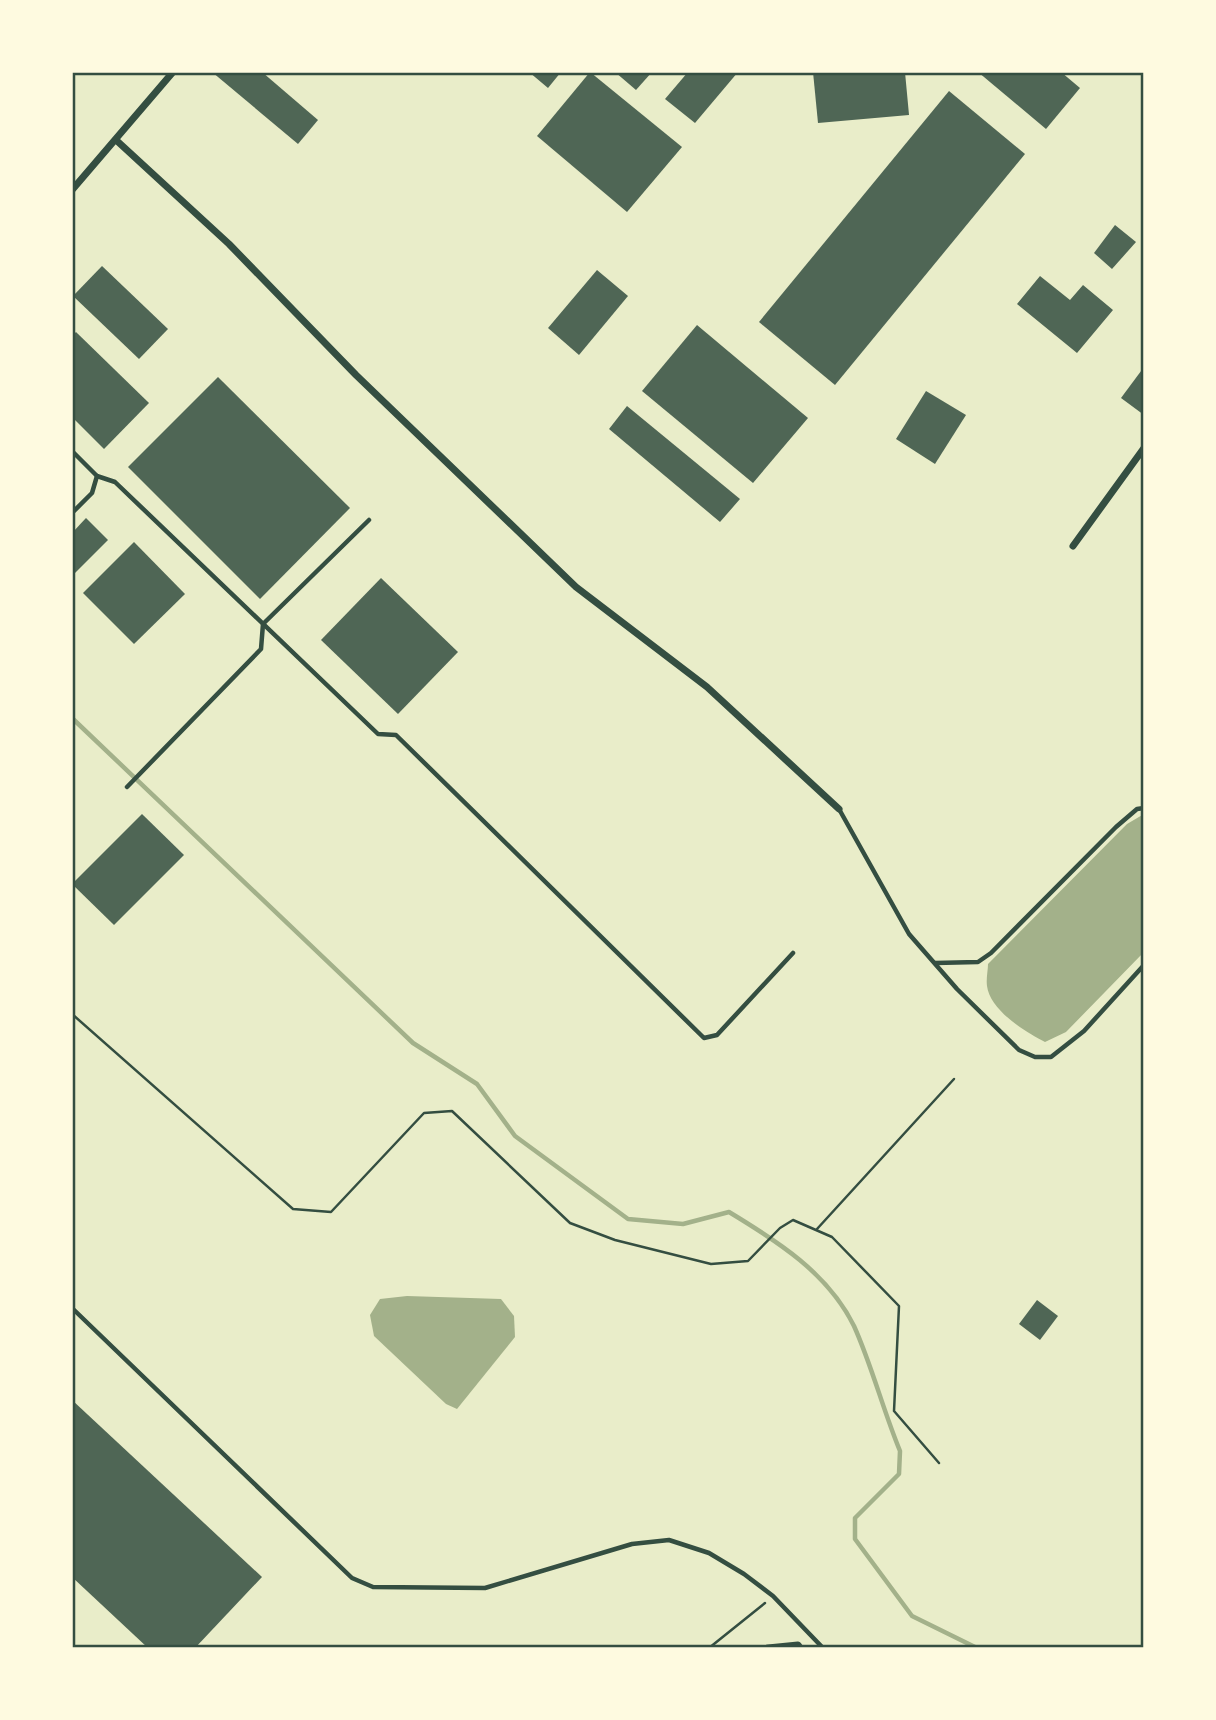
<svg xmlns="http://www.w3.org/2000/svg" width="1216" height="1720" font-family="'Titillium Web',sans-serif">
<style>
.water{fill:#a3b18a}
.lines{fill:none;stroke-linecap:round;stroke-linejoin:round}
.stream{stroke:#a3b18a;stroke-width:4.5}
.building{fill:#4f6655}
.path{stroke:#344e41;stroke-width:2.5}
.service{stroke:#344e41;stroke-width:4.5}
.minor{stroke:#344e41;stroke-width:7}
.neatline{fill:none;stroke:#344e41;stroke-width:2.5}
</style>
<rect width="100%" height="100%" fill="#e9edc9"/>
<g class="water">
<path d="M1144,814V952L1066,1032L1045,1042C1025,1032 990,1010 987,986C986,979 988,970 988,964L1127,824Z"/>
<path d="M407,1296L501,1299L514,1316L515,1337L457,1409L446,1404L374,1336L370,1315L380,1299Z"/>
</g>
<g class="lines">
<path class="stream" d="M72,718L413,1043L477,1084L515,1136L628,1219L683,1224L729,1212C777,1241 828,1273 854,1326C872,1366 883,1410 900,1451L899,1474L855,1518V1539L912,1616L977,1648"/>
</g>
<g class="building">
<path d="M212,72H262L318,120L298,144Z"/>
<path d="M529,72H561L548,88Z"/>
<path d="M590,72L682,147L627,212L537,136Z"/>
<path d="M615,72H652L636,90Z"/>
<path d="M688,72H738L695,123L665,99Z"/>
<path d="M813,72H905L909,115L818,123Z"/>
<path d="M978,72H1061L1080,88L1046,129Z"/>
<path d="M949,91L1025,154L835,385L759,322Z"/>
<path d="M1115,225L1136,242L1112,269L1094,253Z"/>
<path d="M102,266L168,329L139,359L73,296Z"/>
<path d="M597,270L628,296L579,355L548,328Z"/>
<path d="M1040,276L1070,300L1083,285L1113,310L1077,353L1017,304Z"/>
<path d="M697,325L808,418L753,483L642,391Z"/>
<path d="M76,332L149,403L104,449L72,417V336Z"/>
<path d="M1144,367V415L1121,398Z"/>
<path d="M218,377L350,508L260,599L128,467Z"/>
<path d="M926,391L966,415L935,464L896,439Z"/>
<path d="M627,406L740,499L720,522L609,429Z"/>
<path d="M86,518L108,540L72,576V533Z"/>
<path d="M134,542L185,594L134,644L83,593Z"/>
<path d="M381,578L458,652L398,714L321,640Z"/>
<path d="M142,814L184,855L114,925L72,884Z"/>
<path d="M1037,1300L1058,1316L1040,1340L1019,1324Z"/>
<path d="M72,1400L262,1577L195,1648H148L72,1577Z"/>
</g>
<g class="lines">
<g class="path">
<path d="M72,1014L293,1209L331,1212L424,1113L452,1111L570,1223L615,1240L711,1264L748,1261L780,1228L793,1220L832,1237L899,1306L894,1411L939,1463"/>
<path d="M817,1229L954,1079"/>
<path d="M709,1648L765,1603"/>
</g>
<g class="service">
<path d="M72,451L97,476L115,482L378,734L396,735L704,1038L717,1035L793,953"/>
<path d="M72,513L92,493L97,476"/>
<path d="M127,787L261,649L263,624L369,520"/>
<path d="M839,809L909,934L957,989L1019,1050L1035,1057H1051L1084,1031L1144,965"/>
<path d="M935,963L978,962L991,953L1116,827L1137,809L1144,808"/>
<path d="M72,1308L352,1578L373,1587L485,1588L632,1544L669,1540L709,1553L744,1574L773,1596L823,1648"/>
</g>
<g class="minor">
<path d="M116,140L229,244L356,375L576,587L707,687L839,809"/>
<path d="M72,190L173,72"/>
<path d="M1073,546L1144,448"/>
<path d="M768,1648L798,1645L800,1648"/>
</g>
</g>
<rect width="1216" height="1720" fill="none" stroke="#fefae0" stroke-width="147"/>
<rect x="74" y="74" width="1068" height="1572" class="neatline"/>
</svg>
